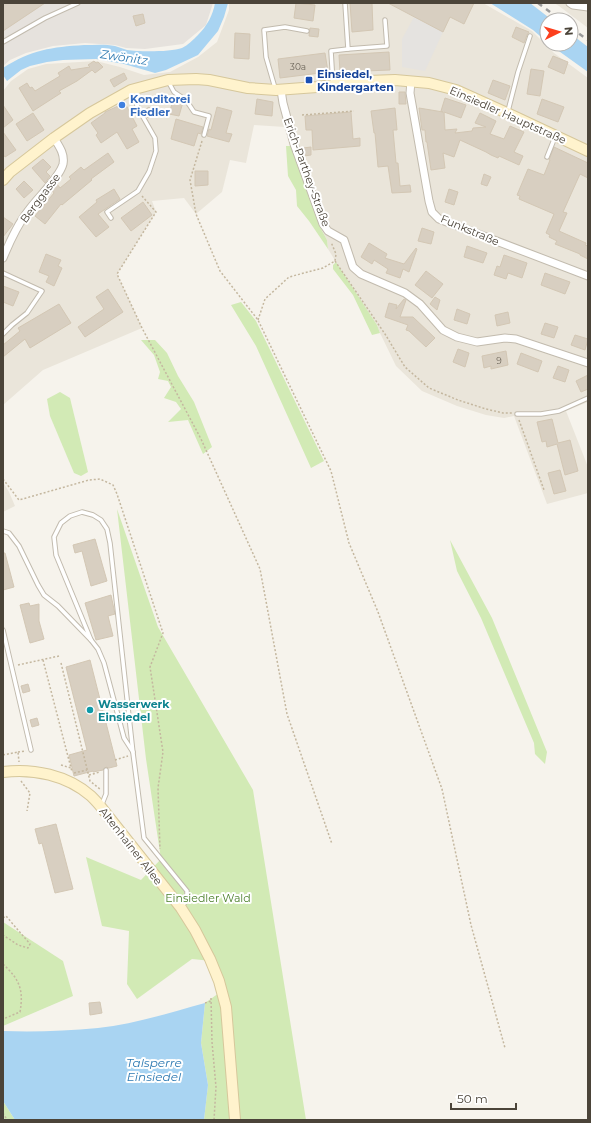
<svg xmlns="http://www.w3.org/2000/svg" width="591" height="1123" font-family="Montserrat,sans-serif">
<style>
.residential{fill:#eae5da}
.industrial{fill:#e6e2dd}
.green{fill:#d2eab5}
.parking{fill:#e5e3e0}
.water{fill:#a9d4f2}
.building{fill:#d8cfc1;stroke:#d3c7b4}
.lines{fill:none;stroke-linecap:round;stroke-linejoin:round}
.lane-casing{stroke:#c2bbae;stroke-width:5.5}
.street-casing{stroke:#c2bbae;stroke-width:9}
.secondary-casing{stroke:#d6c79b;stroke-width:12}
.path{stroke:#c4b79f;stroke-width:1.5;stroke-dasharray:2 2;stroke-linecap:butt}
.lane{stroke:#fff;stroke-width:3.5}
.street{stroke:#fff;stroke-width:7}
.secondary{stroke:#fff3cd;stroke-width:10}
.rail{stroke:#9a9a9a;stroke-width:2.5;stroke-dasharray:5 5;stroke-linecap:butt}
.transit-dot{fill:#1a4fb4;stroke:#fff;stroke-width:1.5}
.shop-dot{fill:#3f7fe0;stroke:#fff;stroke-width:1.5}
.culture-dot{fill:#0f9aa8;stroke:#fff;stroke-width:1.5}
.labels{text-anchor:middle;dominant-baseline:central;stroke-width:4;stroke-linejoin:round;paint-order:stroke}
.number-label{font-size:9px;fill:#6e675b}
.transit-label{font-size:11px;font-weight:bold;fill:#164399;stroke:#fff;text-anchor:start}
.shop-label{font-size:11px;font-weight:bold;fill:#366cbe;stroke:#fff;text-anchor:start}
.street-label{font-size:11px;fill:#4b4439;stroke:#fff}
.culture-label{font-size:11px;font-weight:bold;fill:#0d838f;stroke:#fff;text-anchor:start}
.park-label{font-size:11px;fill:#4a7f2a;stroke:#fff}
.water-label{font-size:12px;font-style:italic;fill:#2e7ab2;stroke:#fff}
</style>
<rect width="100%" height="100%" fill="#f6f3ec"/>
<g class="residential">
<path d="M229,3H483L532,31L554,53L588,78V402L566,411L588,467V493L547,504L514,416L504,418L486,415L457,406L422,391L396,366L380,333L377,325L336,262L328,249L327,240L320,227L285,127L254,125L246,163L230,160L222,192L196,214L184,198L152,201L156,212L117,274L142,328L43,370L3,405V91L11,81L28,69L46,64L96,61L120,67L144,75L170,72L198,57L217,42L229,10Z"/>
<path d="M554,3H588V28L559,6Z"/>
<path d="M3,482L9,492L15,506L3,512Z"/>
</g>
<path class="industrial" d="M3,3H213L206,25L183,44L145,49L126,48L115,45L85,43L53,46L26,53L10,60L3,66Z"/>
<g class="green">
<path d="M286,146H291L320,227L327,240L328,249L309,221L297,206L296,190L288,176Z"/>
<path d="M336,262L377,325L380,333L372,335L353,295L333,269V265Z"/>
<path d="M241,302L256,321L324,461L311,468L256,346L231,305Z"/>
<path d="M141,340H155L167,353L178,376L194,402L212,447L203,454L188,420L168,422L181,409L176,402L164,398L171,387L168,381L158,379L160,372L154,355Z"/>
<path d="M60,392L70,398L88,472L81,476L74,473L50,416L47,399Z"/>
<path d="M117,509L158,627L253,790L306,1120H204L208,1085L201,1043L205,1003L219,993L212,961L192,959L137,999L127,984L129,931L102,926L86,857L141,880L161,859L146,759Z"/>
<path d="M450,540L492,618L547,752L545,764L535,754L534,743L481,618L457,571Z"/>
<path d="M3,922L63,961L73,996L3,1026Z"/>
<path d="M3,1101L15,1120H3Z"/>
</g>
<path class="parking" d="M414,17L443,32L425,71L402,67V39Z"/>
<g class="water">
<path d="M215,3H228L224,17L218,31L198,55L166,70L155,73L124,64L96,59L63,60L47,62L30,66L21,70L7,81L3,75V68C31,50 52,47 84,45C94,45 106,44 115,46C119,47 123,49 127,50C139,52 171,52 182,48C188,45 193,40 198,35C207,26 213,15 215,3Z"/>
<path d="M490,3H530L552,20H547V42L533,30Z"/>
<path d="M571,34L588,47V72L549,44H571Z"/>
<path d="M205,1003L201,1043L208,1085L204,1120H15L3,1101V1031C35,1032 66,1031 98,1028C134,1024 169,1013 205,1003Z"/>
</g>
<g class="building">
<path d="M3,3H45L3,31Z"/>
<path d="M296,3L315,5L313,21L294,18Z"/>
<path d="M350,3H372L373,30L352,32Z"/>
<path d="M388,3H474L464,24L450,17L443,32Z"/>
<path d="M143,14L145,23L136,26L133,16Z"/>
<path d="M516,27L529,32L527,35L524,43L512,37Z"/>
<path d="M310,28L319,29L318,37L309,36Z"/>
<path d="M235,33L250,34L249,59L234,58Z"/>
<path d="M389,52L390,70L340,72L339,55Z"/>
<path d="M325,53L328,72L280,78L278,59Z"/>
<path d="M553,56L568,62L564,74L548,67Z"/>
<path d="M94,61L96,63L98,62L103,67L95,73L92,70L77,81L59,91L61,93L33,111L19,88L27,83L30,88L32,87L35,91L60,76L58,73L69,66L71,70L90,67L88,65Z"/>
<path d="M531,69L544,71L540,96L527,94Z"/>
<path d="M124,73L127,79L114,87L110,80Z"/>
<path d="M493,80L510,86L505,100L488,93Z"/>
<path d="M399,92H405L406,104H399Z"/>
<path d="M174,97L183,102L179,116L169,114Z"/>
<path d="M445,98L466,105L461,118L444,112L445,130L457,129L455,133L472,131L473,128L486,127L475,123L480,113L496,121L490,134L504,139L510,126L524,132L514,152L523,156L519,165L499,156L498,158L491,155L486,152L460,140L454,157L443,153L445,168L431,170L427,142H426L425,130H422L419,108L443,112L441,111Z"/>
<path d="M257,99L273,102L272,116L255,114Z"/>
<path d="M542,99L564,107L558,122L537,114Z"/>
<path d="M125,103L137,126L132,129L139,142L127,149L117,132L101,143L96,135L98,133L91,123L105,113V112Z"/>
<path d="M3,105L13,120L3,128Z"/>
<path d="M149,107L154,114L148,118L143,111Z"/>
<path d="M217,107L232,111L226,133L232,134L229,142L207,136L209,129L211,130Z"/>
<path d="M395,108L397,130H393L396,163H398L400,186L410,185L411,192L392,193L388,166L378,167L375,133H374L371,111Z"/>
<path d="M351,112L353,139L360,138V146L313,150L312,130H306L305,116Z"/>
<path d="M33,113L44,130L27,141L16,124Z"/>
<path d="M176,119L203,127L201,134L198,133L194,146L171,139Z"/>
<path d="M3,132L16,150L5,157L3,154Z"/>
<path d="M311,147V155L304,156L303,148Z"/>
<path d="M554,147L588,163V178L580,174L563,212L567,213L559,231L586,243L585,245L588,246V259L580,255V254L555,244L557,241L549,237L550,235L546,233L554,214L519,199L520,196L517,195L528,169L544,175L550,160H549Z"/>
<path d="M108,153L114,162L91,179L92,180L62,205L61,204L45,224L35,216L54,193L52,190L57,184L60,188L71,179L69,177L81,167L84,170Z"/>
<path d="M43,159L51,167L46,172L50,176L45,183L32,168Z"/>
<path d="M195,171H208V185L195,186Z"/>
<path d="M484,174L491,177L487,186L481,184Z"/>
<path d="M24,181L33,190L24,198L16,189Z"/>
<path d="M114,189L120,199L98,214L109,227L96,237L79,217L97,202L96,200Z"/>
<path d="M449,189L458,192L454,205L445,202Z"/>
<path d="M143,202L152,215L131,231L121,218Z"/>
<path d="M3,217L13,224L3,237Z"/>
<path d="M422,228L434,232L431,244L418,241Z"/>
<path d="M369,243L387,254L385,258L404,264L416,248L417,249L409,272L403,269L400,278L386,273L388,269L374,260L372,264L361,257Z"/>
<path d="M467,246L487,253L483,263L464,257Z"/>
<path d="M46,254L61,260L58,266L62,268L54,286L46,282L49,276L39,272Z"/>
<path d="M504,255L527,263L522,278L508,273L506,279L494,275L497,266L500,267Z"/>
<path d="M426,271L443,284L432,298L415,285Z"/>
<path d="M545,273L570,282L565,294L541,285Z"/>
<path d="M3,286L19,292L13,306L3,302Z"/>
<path d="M108,289L123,312L85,337L78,327L104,309L96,297Z"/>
<path d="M435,297L440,300L437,310L430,304Z"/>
<path d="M404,299L406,300L400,317H413L435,338L426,347L409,331L406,330L408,325L385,317L389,303L397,305L396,309Z"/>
<path d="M59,304L71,323L30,348L25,339L3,357V345L20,331L18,328Z"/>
<path d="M457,309L470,314L467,324L454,320Z"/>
<path d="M508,312L510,323L497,326L495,315Z"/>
<path d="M545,323L558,327L554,338L541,334Z"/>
<path d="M575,335L588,339L585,350L571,345Z"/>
<path d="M458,349L469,353L465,367L453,362Z"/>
<path d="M506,351L508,365L491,369V366L484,368L482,356Z"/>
<path d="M521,353L542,361L538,372L517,364Z"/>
<path d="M558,366L569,370L565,382L553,378Z"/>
<path d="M588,375V389L581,392L576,381Z"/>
<path d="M552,419L558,443L570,440L578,471L565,475L557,444L547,447L546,441L542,442L537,422Z"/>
<path d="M560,470L566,491L554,494L548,473Z"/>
<path d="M95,539L107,581L91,586L82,551L75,553L73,545Z"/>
<path d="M3,553H5L14,587L3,590Z"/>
<path d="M111,595L115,614L108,616L113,636L96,640L85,603Z"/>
<path d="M29,603L30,606L39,604V621L44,639L30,643L20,605Z"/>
<path d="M90,660L117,766L109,768L106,767L103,770L93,772V771L74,776L69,755L87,750L66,667Z"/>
<path d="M28,684L30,691L23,693L21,686Z"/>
<path d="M37,718L39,725L32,727L30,720Z"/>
<path d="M56,824L73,889L55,893L42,843L39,844L35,829Z"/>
<path d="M100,1002L102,1013L90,1015L89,1003Z"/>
</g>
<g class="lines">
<defs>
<g id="lane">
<path d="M345,3L348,49"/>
<path d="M3,42L45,18L78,3"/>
<path d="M168,81L174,92L186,100L194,112L209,116L204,135"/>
<path d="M333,84L331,51L348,49L387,46L385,20"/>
<path d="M275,88L266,57L264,30L285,27L307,31"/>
<path d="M508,111L518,72L530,36"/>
<path d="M547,157L555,137"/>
<path d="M111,218L107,212L138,191L149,172L156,151L155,138L139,110L131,91"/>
<path d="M3,273L42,291L27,313L12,325L3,334"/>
<path d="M517,414H541L559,411L588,398"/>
<path d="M3,531L9,533L19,546L38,585L44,595L58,606L91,640L98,649L104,663L124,738L133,752"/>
<path d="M3,630L31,750"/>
<path d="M91,640L56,555L54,537L61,523L70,516L82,512L93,515L101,520L107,529L110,543L133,753L144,838L187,891V900L181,907"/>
<path d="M102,804L106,794V770"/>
</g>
<g id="street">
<path d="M570,3L573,5L588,7"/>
<path d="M411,81L410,93L429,201L432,212L439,219L588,276"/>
<path d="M281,90L283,103L294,144L323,224L328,231L344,240L353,267L361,274L405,293L420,304L443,330L457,337L477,342L505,338L516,339L588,363"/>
<path d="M3,258C10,241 17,225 28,211C37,198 60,177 63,164C65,154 59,146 54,138"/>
</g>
<g id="secondary">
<path d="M3,180L10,172L54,138L90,113L131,90L168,80L196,79L209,80L248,88L276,90L317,87L368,81L395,80L429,83L456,90L507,113L588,151"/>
<path d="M3,772C33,768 67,775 91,796C94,799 98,803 101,807L181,908L195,930L210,959L219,981L226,1007L235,1120"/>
</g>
</defs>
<use href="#lane" class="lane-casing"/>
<use href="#street" class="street-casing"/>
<use href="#secondary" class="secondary-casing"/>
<g class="path">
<path d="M302,115L354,111"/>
<path d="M202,141L190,180L196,214L220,271L258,320L331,471L349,543L378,612L442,789L471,925L505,1048"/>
<path d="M142,196L156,212L117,274L142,328L201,439L260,569L287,714L332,844"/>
<path d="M335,261L385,334L405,367L429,388L458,400L486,409L503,413H512"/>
<path d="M258,320L265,299L289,277L323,268L335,261L336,254L331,242"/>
<path d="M519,420L544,490"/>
<path d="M3,479L19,500L89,480L100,479L113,485L117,494L163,633L150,667L163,752L158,788L160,849"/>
<path d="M43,660L72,772"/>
<path d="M61,663L90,781L100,789"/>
<path d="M18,665L59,656"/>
<path d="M18,752L26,751"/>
<path d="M3,755L18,752L19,762"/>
<path d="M115,760L128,756"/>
<path d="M61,765L71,768"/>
<path d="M74,773L87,770"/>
<path d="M89,775L100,772"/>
<path d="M21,781L30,793L27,811"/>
<path d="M3,918L6,916L30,944L28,948L18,945L3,935"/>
<path d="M3,964C19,979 24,989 20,1012L3,1019"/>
<path d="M211,998L212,1042L216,1087L214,1120"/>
<path d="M205,1003L211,1001"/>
<path d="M3,1113L7,1120"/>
</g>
<use href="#lane" class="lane"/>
<use href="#street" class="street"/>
<use href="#secondary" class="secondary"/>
<g class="rail">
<path d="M538,3L561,20"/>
<path d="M571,28L588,40"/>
</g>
</g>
<rect class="transit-dot" x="305" y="76" width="8" height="8" rx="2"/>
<circle class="shop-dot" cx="122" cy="105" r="4"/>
<circle class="culture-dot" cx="90" cy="710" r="4"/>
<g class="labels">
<g class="number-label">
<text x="298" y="66">30a</text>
<text x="499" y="360">9</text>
</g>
<g class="transit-label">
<text x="317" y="74">Einsiedel,<tspan x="317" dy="13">Kindergarten</tspan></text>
</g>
<g class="shop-label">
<text x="130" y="99">Konditorei<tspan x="130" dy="13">Fiedler</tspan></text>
</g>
<g class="street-label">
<text transform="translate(508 115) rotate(24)">Einsiedler Hauptstraße</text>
<text transform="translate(307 172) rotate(70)">Erich-Parthey-Straße</text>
<text transform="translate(40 198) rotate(-53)">Berggasse</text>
<text transform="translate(470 230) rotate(23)">Funkstraße</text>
<text transform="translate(131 846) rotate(52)">Altenhainer Allee</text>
</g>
<g class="culture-label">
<text x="98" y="704">Wasserwerk<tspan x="98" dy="13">Einsiedel</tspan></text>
</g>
<g class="park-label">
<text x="208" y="898">Einsiedler Wald</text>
</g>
<g class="water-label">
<text transform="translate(124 57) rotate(8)">Zwönitz</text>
<text x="154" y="1062">Talsperre<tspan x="154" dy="14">Einsiedel</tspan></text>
</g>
</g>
<rect width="591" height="1123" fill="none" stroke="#4b4439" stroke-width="8"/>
<g transform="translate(559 32) rotate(85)"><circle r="19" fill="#ffffff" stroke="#b7b4b0"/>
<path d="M0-3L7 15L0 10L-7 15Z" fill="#fc3f1d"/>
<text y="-6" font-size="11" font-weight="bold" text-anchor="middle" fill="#4b4439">N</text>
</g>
<path d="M451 1103v6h65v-6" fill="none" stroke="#4b4439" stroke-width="2"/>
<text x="457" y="1103" font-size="12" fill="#4b4439" stroke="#ffffff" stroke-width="3" paint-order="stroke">50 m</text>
</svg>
